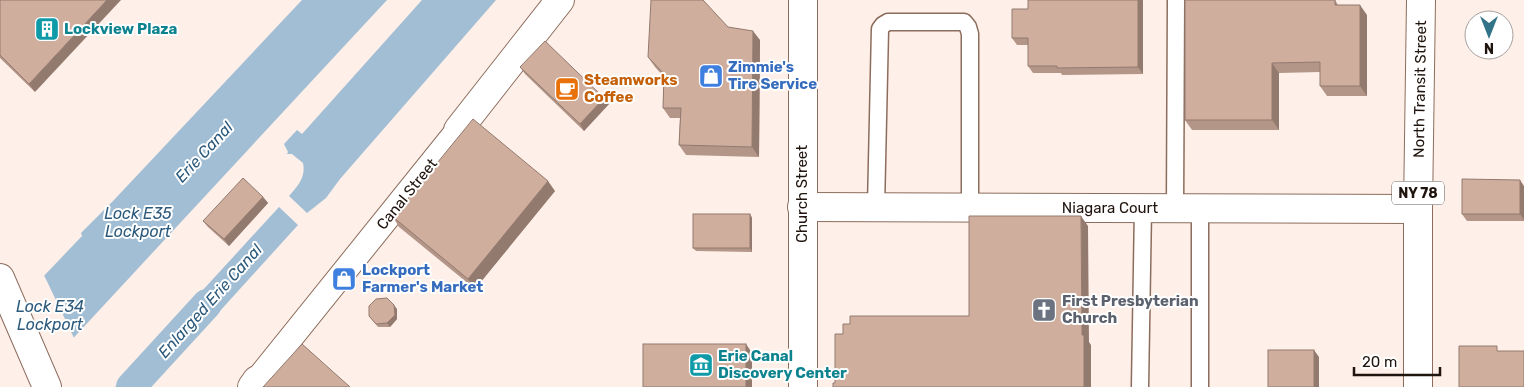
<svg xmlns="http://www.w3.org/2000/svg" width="1524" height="387" font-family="Rubik,sans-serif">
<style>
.water{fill:#a1bed5}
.pier{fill:#feefe8}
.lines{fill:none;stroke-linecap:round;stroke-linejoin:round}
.canal{stroke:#a1bed5;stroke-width:30}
.service-casing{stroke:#8c6d5d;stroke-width:19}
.pedestrian-casing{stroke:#8c6d5d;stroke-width:26}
.minor-casing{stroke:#8c6d5d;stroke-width:30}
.tertiary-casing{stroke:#8c6d5d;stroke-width:30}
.primary-casing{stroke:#8c6d5d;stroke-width:30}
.service{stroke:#fff;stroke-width:16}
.pedestrian{stroke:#fff;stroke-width:24}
.minor{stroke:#fff;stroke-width:28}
.tertiary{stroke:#fff;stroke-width:28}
.primary{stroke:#fff;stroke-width:28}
.wall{fill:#b39688}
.shaded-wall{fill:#927a6f}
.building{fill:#d0ae9e;stroke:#927a6f}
.labels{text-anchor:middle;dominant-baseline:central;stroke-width:4;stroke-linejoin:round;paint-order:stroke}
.shield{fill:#fff;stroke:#635a56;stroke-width:1}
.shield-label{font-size:14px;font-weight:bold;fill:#20140e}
.culture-label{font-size:15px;font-weight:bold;fill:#0d838f;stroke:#fff;text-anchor:start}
.shop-label{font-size:15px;font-weight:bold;fill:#366cbe;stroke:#fff;text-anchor:start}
.food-label{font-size:15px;font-weight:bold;fill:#c56008;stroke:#fff;text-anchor:start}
.street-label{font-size:15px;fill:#20140e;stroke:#fff}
.worship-label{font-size:15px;font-weight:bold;fill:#5b616d;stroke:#fff;text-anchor:start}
.water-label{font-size:16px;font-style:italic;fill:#2c5a7c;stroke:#fff}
</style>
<rect width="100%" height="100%" fill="#feefe8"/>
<g class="water">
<path d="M302,0H387L28,387H0V322L82,236L81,233L113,201Z"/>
<path d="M422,0H496L340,179L326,198L307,213L289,196C298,186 306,177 303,163L292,154H287L288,152L284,144L297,130L302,134Z"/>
<path d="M279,207L298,225L200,333H197L188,344L169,327Z"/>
<path d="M163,336L182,352L149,387H115Z"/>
</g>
<path class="pier" d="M43,273L75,340L31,387H0V318Z"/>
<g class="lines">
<path class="canal" d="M131,387L207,304"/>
<defs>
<g id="service">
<path d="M876,207L880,29L883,25L888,22H964L968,27L970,34V207"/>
<path d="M1175,208L1176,0"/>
<path d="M1200,208V387"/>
<path d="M1140,387L1143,208"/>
</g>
<path id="pedestrian" d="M257,380L458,130"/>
<g id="minor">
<path d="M803,0V387"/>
<path d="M458,130L560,0"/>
<path d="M802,207L1418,209"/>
<path d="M252,387L257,380"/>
</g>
<path id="tertiary" d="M0,278L47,387"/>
<path id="primary" d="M1418,387V209L1421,0"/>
</defs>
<use href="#service" class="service-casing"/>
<use href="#pedestrian" class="pedestrian-casing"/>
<use href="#minor" class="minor-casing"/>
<use href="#tertiary" class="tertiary-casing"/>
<use href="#primary" class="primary-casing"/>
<use href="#service" class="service"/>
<use href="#pedestrian" class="pedestrian"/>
<use href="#minor" class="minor"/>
<use href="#tertiary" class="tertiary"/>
<use href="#primary" class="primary"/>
</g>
<g class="wall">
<path d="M0,0L35,92L0,58Z"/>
<path d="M1143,0V74L1062,75L1061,73H1033L1028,66V45H1017L1012,38L1028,9Z"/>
<path d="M1335,0L1338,5L1367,15V96H1327L1320,86V72L1279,73V130H1192L1185,120Z"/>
<path d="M728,27L760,40L759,157L686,155L679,145L680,118H670L663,108L664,77L655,67L648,57Z"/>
<path d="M520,67L609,104L584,131L525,74Z"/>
<path d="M1524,186V221H1467L1462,214Z"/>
<path d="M555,191L475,289L399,227L393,217Z"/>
<path d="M263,197L268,203L229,246L208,227L203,221Z"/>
<path d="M750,214L752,218V252L696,251L693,248Z"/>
<path d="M397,309V319L390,327H378L369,316Z"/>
</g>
<g class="shaded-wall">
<path d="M107,0H121L35,92L29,84Z"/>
<path d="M1138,0H1143V74L1138,67Z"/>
<path d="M1360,5L1367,15V96L1360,86Z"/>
<path d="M753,31L760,40L759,157L752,147Z"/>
<path d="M1272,63L1279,73V130L1272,120Z"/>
<path d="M604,98L609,104L584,131L580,124Z"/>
<path d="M1520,180L1524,186V220L1520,214Z"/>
<path d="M548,181L555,191L475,289L468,279Z"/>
<path d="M263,197L268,203L229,246L224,239Z"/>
<path d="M750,214L752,218V252L750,248Z"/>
<path d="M1081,216L1088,226L1089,342L1091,345V387H1084L1082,335Z"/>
<path d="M394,305L397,309V319L390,327L387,323Z"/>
<path d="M746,344L752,353V387H746Z"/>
<path d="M1314,350L1319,357V387H1314Z"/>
</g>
<g class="building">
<path d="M0,0H107L29,84L0,55Z"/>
<path d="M651,0H703L728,27L753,31L752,147L679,145L681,108H663L664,74L648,57Z"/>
<path d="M1028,0H1138V67L1057,68V66H1028V38H1012V9H1028Z"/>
<path d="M1185,0H1335V5H1360V86H1320V62L1272,63V120H1185Z"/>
<path d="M545,41L604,98L580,124L520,67Z"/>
<path d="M473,119L548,181L468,279L393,217Z"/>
<path d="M243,178L263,197L224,239L203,221Z"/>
<path d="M1462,179L1520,180V214H1462Z"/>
<rect x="693" y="214" width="57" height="34"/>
<path d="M969,216H1081L1082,335H1084V387H833V383H835V334H843V324H850V316H969Z"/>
<path d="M387,298L394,305L395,315L387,323L376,324L369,316V306L376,299Z"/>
<path d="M302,344L350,387H263Z"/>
<rect x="643" y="344" width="103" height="43"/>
<path d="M1459,346H1497V351H1524V387H1459Z"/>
<rect x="1268" y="350" width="46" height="37"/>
</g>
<defs>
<symbol id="building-square" viewBox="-11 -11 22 22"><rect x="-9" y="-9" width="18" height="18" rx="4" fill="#0f9aa8" stroke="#fff"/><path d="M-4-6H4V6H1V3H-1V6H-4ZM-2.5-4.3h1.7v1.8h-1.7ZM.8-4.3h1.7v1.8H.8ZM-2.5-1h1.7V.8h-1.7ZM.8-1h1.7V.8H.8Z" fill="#fff"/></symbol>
<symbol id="shop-square" viewBox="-11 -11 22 22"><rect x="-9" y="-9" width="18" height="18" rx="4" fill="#3f7fe0" stroke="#fff"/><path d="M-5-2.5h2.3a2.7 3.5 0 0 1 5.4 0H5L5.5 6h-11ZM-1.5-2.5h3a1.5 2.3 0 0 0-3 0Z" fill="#fff"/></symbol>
<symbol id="cafe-square" viewBox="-11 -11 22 22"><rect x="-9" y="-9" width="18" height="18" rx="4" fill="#e8710a" stroke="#fff"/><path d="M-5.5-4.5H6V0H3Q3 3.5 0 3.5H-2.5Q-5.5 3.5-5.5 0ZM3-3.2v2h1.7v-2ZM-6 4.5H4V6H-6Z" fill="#fff"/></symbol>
<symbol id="church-square" viewBox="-11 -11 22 22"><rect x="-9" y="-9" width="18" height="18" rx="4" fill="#6b7280" stroke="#fff"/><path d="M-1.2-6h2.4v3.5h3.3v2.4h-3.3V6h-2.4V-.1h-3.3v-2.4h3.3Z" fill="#fff"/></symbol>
<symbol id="museum-square" viewBox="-11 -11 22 22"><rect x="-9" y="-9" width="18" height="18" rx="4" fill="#0f9aa8" stroke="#fff"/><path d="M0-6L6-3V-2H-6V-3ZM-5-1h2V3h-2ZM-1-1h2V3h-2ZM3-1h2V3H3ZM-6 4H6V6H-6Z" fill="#fff"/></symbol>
</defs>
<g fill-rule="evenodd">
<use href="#building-square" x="33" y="15" width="28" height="28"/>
<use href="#shop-square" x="697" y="62" width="28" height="28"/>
<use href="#cafe-square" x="553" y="75" width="28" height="28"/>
<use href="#shop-square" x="330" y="265" width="28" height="28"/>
<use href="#church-square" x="1030" y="296" width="28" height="28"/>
<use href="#museum-square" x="687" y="351" width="28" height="28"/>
</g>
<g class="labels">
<rect class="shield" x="1392" y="181.5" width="52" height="23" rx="4"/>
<g class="shield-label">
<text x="1418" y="193">NY 78</text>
</g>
<g class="culture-label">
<text x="64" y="29">Lockview Plaza</text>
<text x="718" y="356">Erie Canal<tspan x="718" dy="17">Discovery Center</tspan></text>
</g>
<g class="shop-label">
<text x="728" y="67">Zimmie's<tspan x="728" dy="17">Tire Service</tspan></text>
<text x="362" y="270">Lockport<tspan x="362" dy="17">Farmer's Market</tspan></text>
</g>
<g class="food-label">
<text x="584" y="80">Steamworks<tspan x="584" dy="17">Coffee</tspan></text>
</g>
<g class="street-label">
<text transform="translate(1420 89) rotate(-89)">North Transit Street</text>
<text transform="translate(407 194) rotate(-51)">Canal Street</text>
<text transform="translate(802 194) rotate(-90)">Church Street</text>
<text x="1110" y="208">Niagara Court</text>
</g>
<g class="worship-label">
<text x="1062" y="301">First Presbyterian<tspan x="1062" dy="17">Church</tspan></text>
</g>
<g class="water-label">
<text transform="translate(204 152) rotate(-47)">Erie Canal</text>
<text x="138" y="213">Lock E35<tspan x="138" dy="18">Lockport</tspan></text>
<text transform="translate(210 301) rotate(-48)">Enlarged Erie Canal</text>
<text x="50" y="306">Lock E34<tspan x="50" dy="18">Lockport</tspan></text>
</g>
</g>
<g transform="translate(1489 35) rotate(180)"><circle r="24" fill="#ffffff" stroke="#a6a19f"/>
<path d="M0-4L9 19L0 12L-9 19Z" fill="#337387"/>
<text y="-8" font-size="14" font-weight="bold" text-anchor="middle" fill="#20140e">N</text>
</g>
<path d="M1354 367v8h86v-8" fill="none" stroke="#20140e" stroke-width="2.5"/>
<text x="1362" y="367" font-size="15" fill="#20140e" stroke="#ffffff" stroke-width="4" paint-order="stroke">20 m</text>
</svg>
